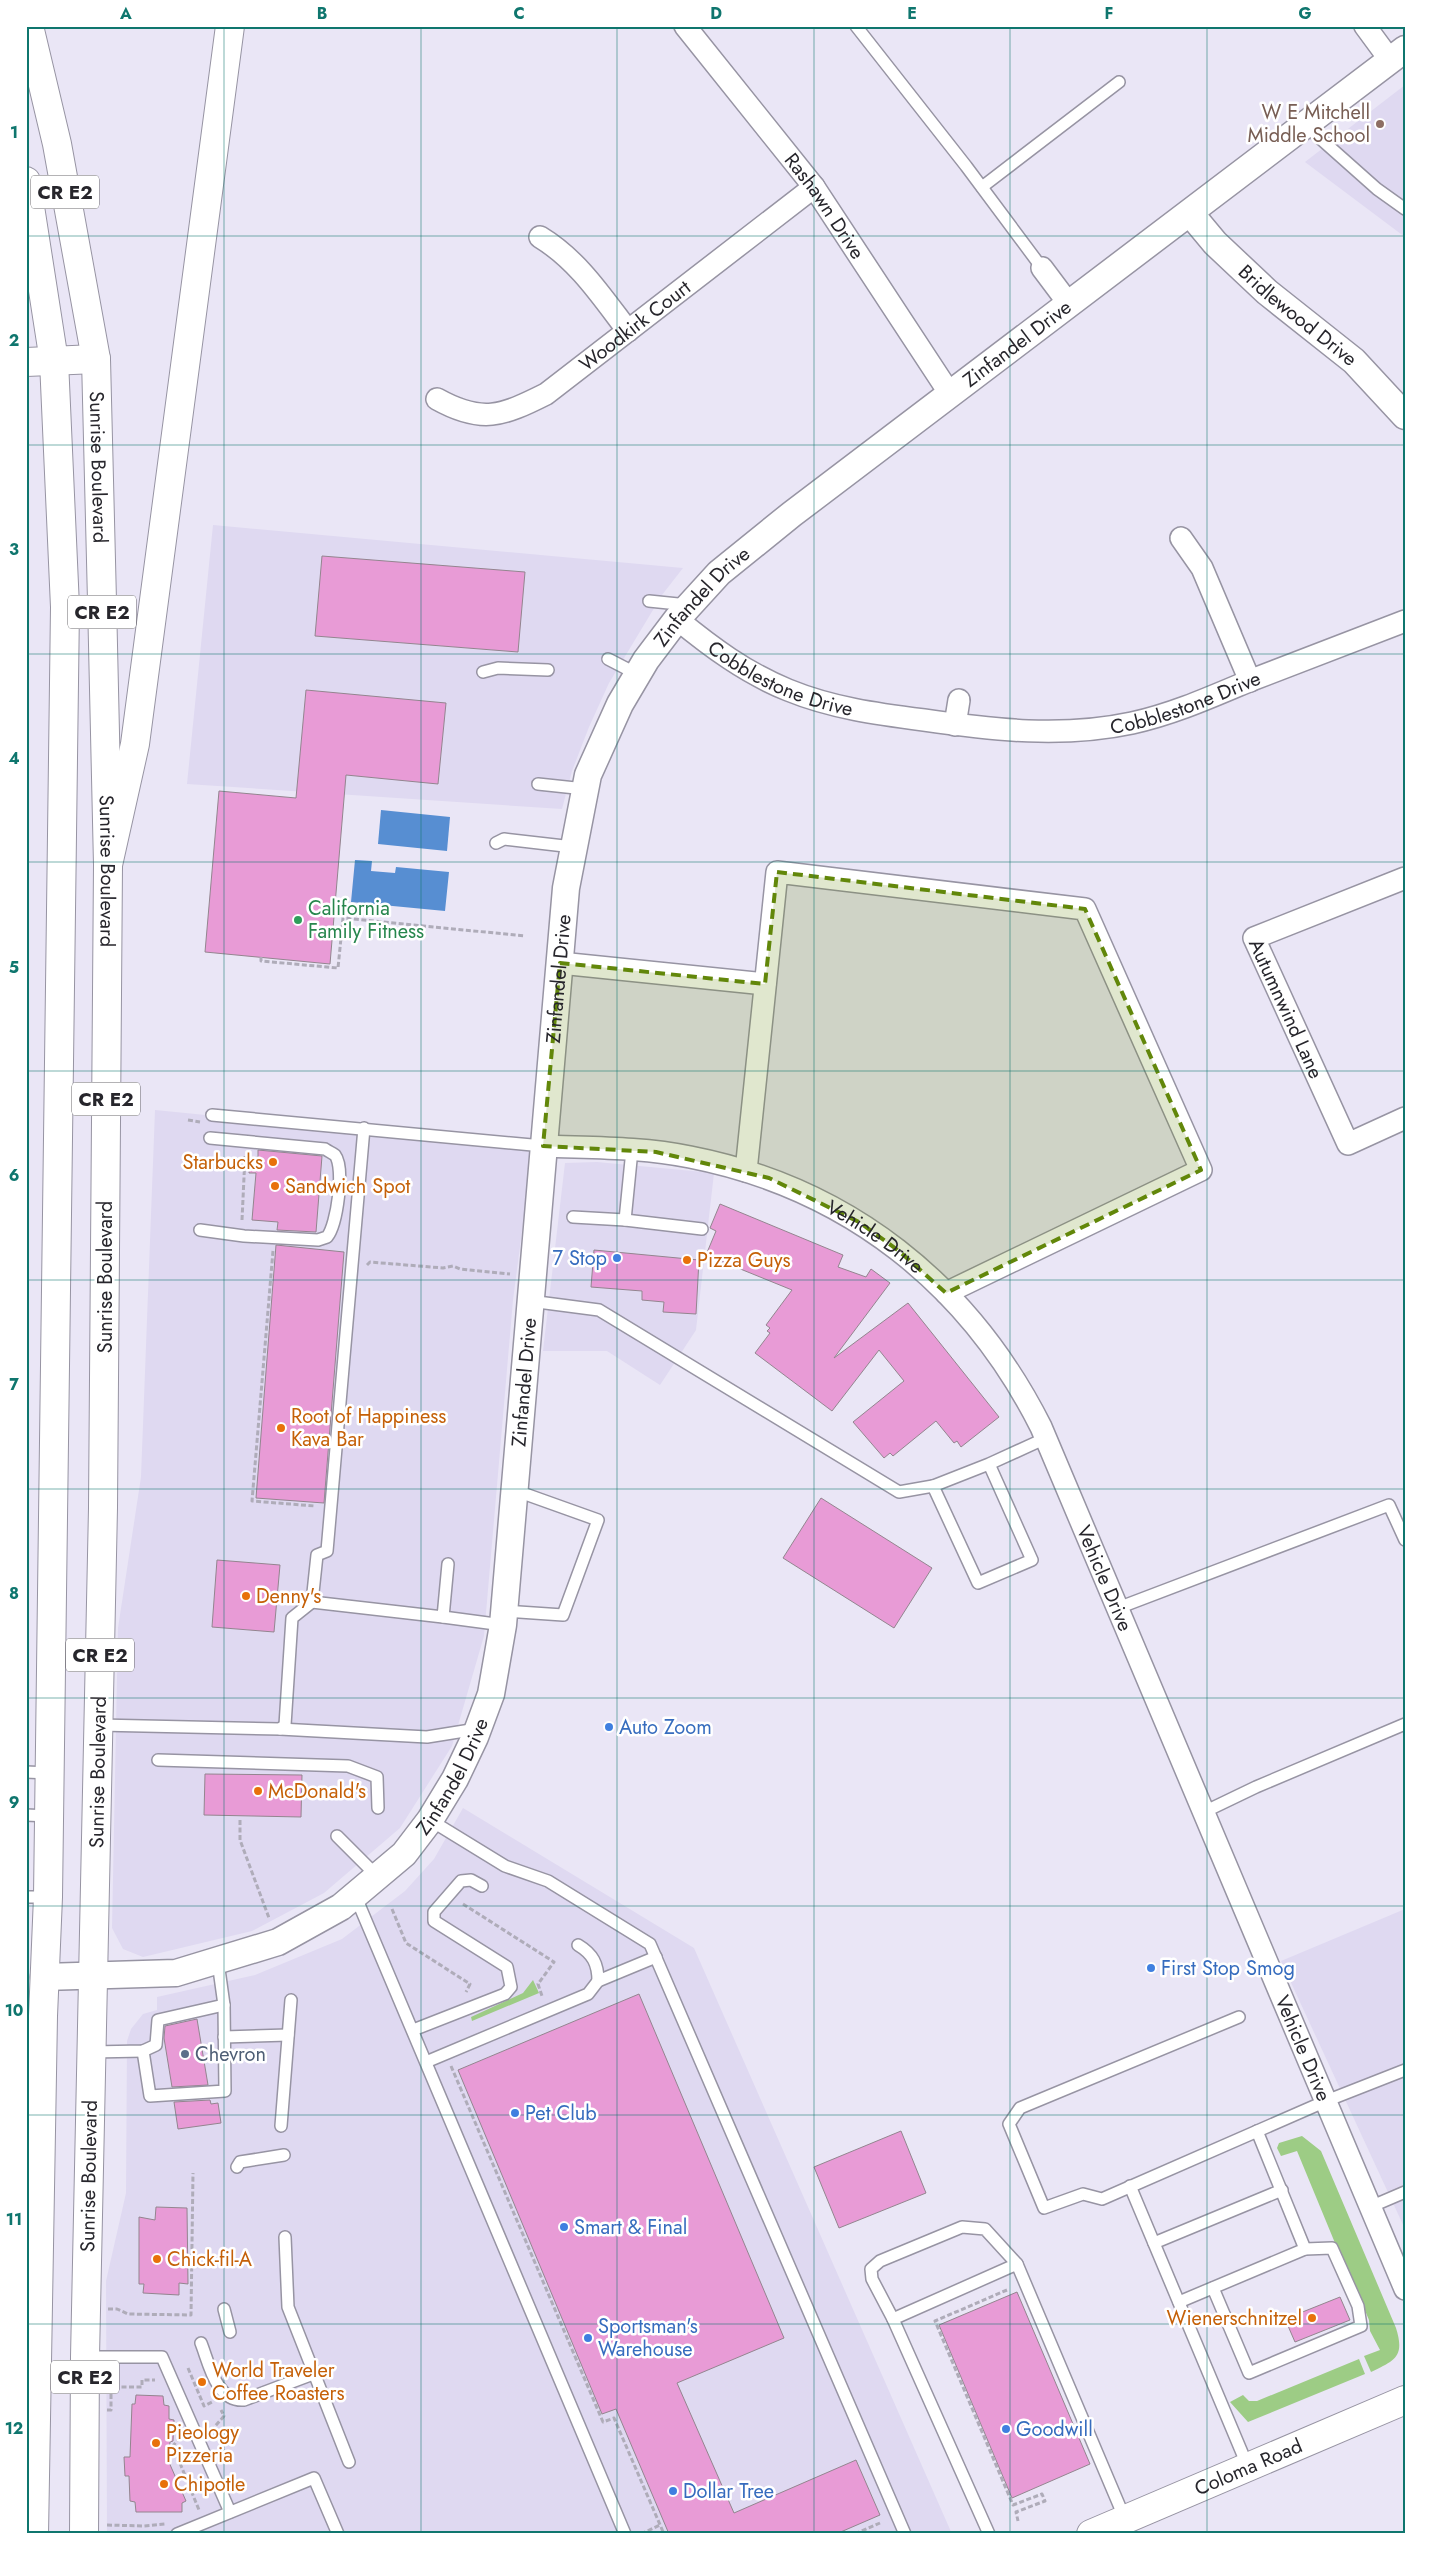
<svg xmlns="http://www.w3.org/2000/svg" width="1431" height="2560" font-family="Jost,sans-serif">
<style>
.built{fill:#dfd9f1}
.green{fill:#9dcc85}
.water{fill:#578ed2}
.building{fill:#e89bd6;stroke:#93858f}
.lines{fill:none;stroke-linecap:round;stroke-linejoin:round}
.service-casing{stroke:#9794a3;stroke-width:14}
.minor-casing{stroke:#9794a3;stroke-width:24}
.tertiary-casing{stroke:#9794a3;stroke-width:29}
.secondary-casing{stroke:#9794a3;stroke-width:30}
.primary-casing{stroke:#9794a3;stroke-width:30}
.motorway-casing{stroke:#9794a3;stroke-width:30}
.path{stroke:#afacb9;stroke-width:3;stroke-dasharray:5 2.5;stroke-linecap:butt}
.service{stroke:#fff;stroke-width:11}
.minor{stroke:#fff;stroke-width:21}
.tertiary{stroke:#fff;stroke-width:26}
.secondary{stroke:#fff;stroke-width:28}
.primary{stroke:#fff;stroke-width:28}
.motorway{stroke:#fff;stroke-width:28}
.marked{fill:#62870a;fill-opacity:0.2;stroke:#62870a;stroke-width:4;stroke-dasharray:10 6;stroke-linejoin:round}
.grid{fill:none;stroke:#0f766e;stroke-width:1;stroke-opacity:0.55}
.education-dot{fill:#8d6e63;stroke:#fff;stroke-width:2}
.leisure-dot{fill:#2e9e5b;stroke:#fff;stroke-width:2}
.food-dot{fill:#e8710a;stroke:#fff;stroke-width:2}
.shop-dot{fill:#3f7fe0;stroke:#fff;stroke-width:2}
.service-dot{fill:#5c6f8a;stroke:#fff;stroke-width:2}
.labels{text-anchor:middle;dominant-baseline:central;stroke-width:5;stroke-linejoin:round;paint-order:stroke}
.shield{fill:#fff;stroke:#68676b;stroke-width:1}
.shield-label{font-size:19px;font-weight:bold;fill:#27262c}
.education-label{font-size:20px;fill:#785e54;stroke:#fff;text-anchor:end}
.street-label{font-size:20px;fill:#27262c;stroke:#fff}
.leisure-label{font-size:20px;fill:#27864d;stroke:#fff;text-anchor:start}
.food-label{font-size:20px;fill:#c56008;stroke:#fff;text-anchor:start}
.shop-label{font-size:20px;fill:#366cbe;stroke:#fff;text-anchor:start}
.service-label{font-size:20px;fill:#4e5e75;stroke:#fff;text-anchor:start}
.neatline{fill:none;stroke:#0f766e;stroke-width:2}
.grid-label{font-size:16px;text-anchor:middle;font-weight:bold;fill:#0f766e}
</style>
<rect width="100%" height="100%" fill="#eae6f6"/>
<g class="built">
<path d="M1405,85V237L1305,162Z"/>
<path d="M213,525L683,568L662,595L609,683L589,727L572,771L562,809L187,784Z"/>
<path d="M155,1110L533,1147L513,1300L484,1636L452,1746L400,1828L324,1893L252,1931L143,1957L123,1949L112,1928L118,1628L141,1477Z"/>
<path d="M597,1162L714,1173L696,1330L660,1385L607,1351H543L565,1163Z"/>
<path d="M463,1808L694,1948L952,2534H107L106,2281L126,2193L127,2041L131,2029L143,2014L157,2010V1997L255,1975L342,1939L405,1891L434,1859Z"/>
<path d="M1405,1909V2229L1281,1961Z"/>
</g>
<g class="green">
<path d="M533,1980L539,1993L472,2021L471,2017L523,1993Z"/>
<path d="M1302,2136L1321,2151L1396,2328C1405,2357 1395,2360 1371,2372L1364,2356L1380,2350L1370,2331L1369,2320L1343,2258L1335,2243L1297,2151L1281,2156L1277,2148L1279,2143Z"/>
<path d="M1359,2359L1365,2374L1248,2422L1230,2402L1243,2395L1249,2401H1257Z"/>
</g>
<g class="water">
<path d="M381,810L450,817L447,851L378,844Z"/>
<path d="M355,860L372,861L371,871L395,873L396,867L449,872L445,911L351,902Z"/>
</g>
<g class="building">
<path d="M322,556L525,572L518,652L315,636Z"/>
<path d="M306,690L446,703L438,784L346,775L330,964L205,952L219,791L296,798Z"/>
<path d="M258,1150L322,1156L316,1232L277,1230L278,1222L252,1220L256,1173H249L250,1158H258Z"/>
<path d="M720,1204L843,1255L838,1267L866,1277L871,1269L890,1283L834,1358L908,1303L999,1417L961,1447L957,1441L954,1443L936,1421L893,1456L890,1453L884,1458L853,1422L904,1381L879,1350L832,1411L755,1353L770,1333L767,1331L770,1328L766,1325L792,1290L706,1255L716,1231L710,1228Z"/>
<path d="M276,1245L344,1252L324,1503L256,1498Z"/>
<path d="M594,1250L699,1260L696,1314L663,1312L664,1302L642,1300V1291L591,1287Z"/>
<path d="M821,1498L932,1568L894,1628L783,1558Z"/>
<path d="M217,1560L280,1565L274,1632L212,1627Z"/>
<path d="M205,1774L302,1775L301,1817L204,1815Z"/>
<path d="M639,1994L784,2338L677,2383L734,2513L856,2460L880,2515L836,2534H669L616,2409L602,2414L458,2070Z"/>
<path d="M197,2019L208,2085L172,2087L164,2038L165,2026Z"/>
<path d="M210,2100L211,2104L218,2103L221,2123L178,2129L174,2102Z"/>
<path d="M901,2131L926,2193L839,2228L814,2167Z"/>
<path d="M156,2207L187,2208L188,2284L179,2283V2295L143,2293L144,2284H139V2217L155,2220Z"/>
<path d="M1017,2292L1090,2464L1012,2498L939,2325Z"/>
<path d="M1340,2297L1350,2320L1295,2342L1285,2319Z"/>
<path d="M136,2395L163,2396L164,2405L169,2406V2419L174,2420L173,2441L170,2442L168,2460L186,2501L182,2503V2512H136L135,2502L130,2501L129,2476H125L124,2457H130L132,2404H135Z"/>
</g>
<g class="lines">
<defs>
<g id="service">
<path d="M856,26L966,166L1042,268"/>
<path d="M1305,125L1377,189L1405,209"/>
<path d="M982,187L1119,82"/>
<path d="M649,601L688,605"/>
<path d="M608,659L637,674"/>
<path d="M483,672L498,668L548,670"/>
<path d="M538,784L585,789"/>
<path d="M496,843L504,839L573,847"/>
<path d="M212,1115L543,1146"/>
<path d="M573,1217L625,1220L632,1150"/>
<path d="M625,1220L702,1229"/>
<path d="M200,1230L244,1236L318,1240L327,1237C337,1225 345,1168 335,1155C332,1153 328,1151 325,1149L210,1138"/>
<path d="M530,1301L599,1310L899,1492L933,1486"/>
<path d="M989,1464L933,1486L978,1583L1032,1560L989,1464L1046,1438"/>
<path d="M312,1602L443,1617L448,1564"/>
<path d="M1118,1608L1389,1505L1405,1540"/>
<path d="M504,1611L563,1615L598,1520L514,1490"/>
<path d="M443,1617L503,1625"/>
<path d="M99,1725L280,1729L285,1725L292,1618L312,1602L317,1555L327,1551L364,1128"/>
<path d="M280,1729L427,1737L477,1729"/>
<path d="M158,1760L348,1766L377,1777L378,1808"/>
<path d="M26,1772L49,1773"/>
<path d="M1204,1812L1256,1787L1405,1724"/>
<path d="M26,1815L49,1816"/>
<path d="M430,1820L505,1866L548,1881L650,1944L905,2534"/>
<path d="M337,1836L377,1876"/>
<path d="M355,1895L625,2534"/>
<path d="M26,1897H48"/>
<path d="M578,1945C593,1954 598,1964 598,1981"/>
<path d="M1239,2017L1020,2108L1009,2124L1044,2208L1083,2194L1102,2199L1326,2101L1405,2070"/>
<path d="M413,2030L505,1994L511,1987L507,1967L434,1921V1912L461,1881L471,1880L482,1886"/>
<path d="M224,2037L288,2035"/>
<path d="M143,2051L150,2096L225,2091L224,2005L218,1962"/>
<path d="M92,2052L143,2051L156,2045L158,2020L224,2005"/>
<path d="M426,2062L588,1994L598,1981L656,1957"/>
<path d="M281,2126L291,2000"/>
<path d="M237,2167L240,2162L284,2155"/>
<path d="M1130,2186L1248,2467"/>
<path d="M1370,2207L1405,2192"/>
<path d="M285,2237L288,2307L349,2462"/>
<path d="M1154,2243L1282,2190"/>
<path d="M1213,2288L1249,2373L1361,2326L1358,2306L1332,2248L1305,2249"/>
<path d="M1179,2302L1305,2249L1257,2131"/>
<path d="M224,2309L230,2332"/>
<path d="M893,2319L872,2279L871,2269L880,2261L962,2227L985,2229L1017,2264"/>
<path d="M201,2343C209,2363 216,2402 244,2400L313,2374"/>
<path d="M85,2357H162L230,2512"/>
<path d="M177,2534L314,2478L338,2534"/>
<path d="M989,2534L893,2319L1017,2264L1125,2519"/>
</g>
<g id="minor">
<path id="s1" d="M685,26L814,187L950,394"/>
<path d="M1365,26L1390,60"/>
<path d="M540,237C578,260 602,297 628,331"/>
<path d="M1042,268L1069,304"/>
<path id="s2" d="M437,399C482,424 502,416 546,394L814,187"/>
<path d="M1181,538L1202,568L1250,681"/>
<path id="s3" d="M677,619C711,647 746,673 788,690C832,708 877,714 924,720C994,730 1062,738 1132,723C1173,714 1211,697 1249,681C1301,661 1353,641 1405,621"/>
<path d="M955,725L959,700"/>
<path id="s4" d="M1405,878L1254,938L1348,1144L1405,1118"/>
<path d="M560,963L765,984"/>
<path id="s5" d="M543,1146C592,1148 642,1147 690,1157C848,1188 969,1284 1041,1427L1405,2289"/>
<path d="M746,1171L777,872L1085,909L1201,1170L946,1293"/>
</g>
<g id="tertiary">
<path id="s6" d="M1190,213L1215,243L1267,292L1354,361L1405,416"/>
<path id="s7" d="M44,1977L176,1973L278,1942L341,1907L404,1854L430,1820L455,1779L475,1737L491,1694L503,1625L566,888L588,775L620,704L646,660L677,619L719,573L792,514L1405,49"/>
</g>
<g id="secondary">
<path id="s8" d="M1091,2534L1405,2400"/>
</g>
<g id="primary">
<path id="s9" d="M29,26L57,144L96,359L102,601L108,865L103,1508L85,2357L84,2534"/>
<path d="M26,181L54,361L65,607L48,1897L43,2016L34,2534"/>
</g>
<g id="motorway">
<path d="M26,362L96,359"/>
<path d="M108,865L135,744L230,26"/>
</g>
</defs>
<use href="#service" class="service-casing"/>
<use href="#minor" class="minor-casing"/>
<use href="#tertiary" class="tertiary-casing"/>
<use href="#secondary" class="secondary-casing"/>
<use href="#primary" class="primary-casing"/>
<use href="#motorway" class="motorway-casing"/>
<g class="path">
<path d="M261,957V961L338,968L343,918L525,936"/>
<path d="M188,1120L200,1122"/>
<path d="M242,1220L245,1156"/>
<path d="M273,1251L252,1501L315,1506"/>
<path d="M367,1265L370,1262L443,1268L453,1266L460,1269L510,1274"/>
<path d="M240,1820V1840L269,1918"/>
<path d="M463,1904L554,1962L538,1984L542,1996"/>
<path d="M392,1909L406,1943L470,1984L466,1992"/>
<path d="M451,2066L603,2422L614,2418L664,2534"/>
<path d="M1007,2290L935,2321L1013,2505L1042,2494L1045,2501L1016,2512L1018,2521"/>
<path d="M108,2309H117L128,2314L191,2315L193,2173"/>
<path d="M188,2368L204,2406L212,2402"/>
<path d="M107,2410H111V2387H142V2380H155"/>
<path d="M211,2431L224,2416L221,2410"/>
<path d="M180,2437L173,2446L199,2510"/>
<path d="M180,2463L188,2451"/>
<path d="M107,2525L144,2526L165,2524"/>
<path d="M641,2534L660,2525"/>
<path d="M855,2534L880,2523"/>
</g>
<use href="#service" class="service"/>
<use href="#minor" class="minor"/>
<use href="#tertiary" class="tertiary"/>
<use href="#secondary" class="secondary"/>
<use href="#primary" class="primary"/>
<use href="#motorway" class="motorway"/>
</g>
<path class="marked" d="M777,872L1085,909L1201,1170L946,1293L899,1251L859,1222L769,1178L656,1152L543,1146L560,963L765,984Z"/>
<path class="grid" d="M224,26V2534M421,26V2534M617,26V2534M814,26V2534M1010,26V2534M1207,26V2534M26,236H1405M26,445H1405M26,654H1405M26,862H1405M26,1071H1405M26,1280H1405M26,1489H1405M26,1698H1405M26,1906H1405M26,2115H1405M26,2324H1405"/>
<circle class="education-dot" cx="1380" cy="124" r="5"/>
<circle class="leisure-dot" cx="298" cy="920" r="5"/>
<g class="food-dot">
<circle cx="273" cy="1162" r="5"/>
<circle cx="275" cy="1186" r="5"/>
<circle cx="687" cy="1260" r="5"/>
<circle cx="281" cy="1428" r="5"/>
<circle cx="246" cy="1596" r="5"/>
<circle cx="258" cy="1791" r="5"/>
<circle cx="157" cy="2259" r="5"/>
<circle cx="1312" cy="2318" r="5"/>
<circle cx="202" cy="2382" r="5"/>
<circle cx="156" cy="2443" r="5"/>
<circle cx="164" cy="2484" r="5"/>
</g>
<g class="shop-dot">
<circle cx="617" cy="1258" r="5"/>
<circle cx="609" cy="1727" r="5"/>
<circle cx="1151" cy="1968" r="5"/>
<circle cx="515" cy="2113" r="5"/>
<circle cx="564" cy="2227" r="5"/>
<circle cx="588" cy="2338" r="5"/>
<circle cx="1006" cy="2429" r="5"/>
<circle cx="673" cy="2491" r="5"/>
</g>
<circle class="service-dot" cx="185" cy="2054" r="5"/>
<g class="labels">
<g class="shield">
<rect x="31" y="175.5" width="68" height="33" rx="4"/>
<rect x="68" y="595.5" width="68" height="33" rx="4"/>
<rect x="72" y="1082.5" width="68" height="33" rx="4"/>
<rect x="66" y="1638.5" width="68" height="33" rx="4"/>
<rect x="51" y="2360.5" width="68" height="33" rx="4"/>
</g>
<g class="shield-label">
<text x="65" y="192">CR E2</text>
<text x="102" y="612">CR E2</text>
<text x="106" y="1099">CR E2</text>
<text x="100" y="1655">CR E2</text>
<text x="85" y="2377">CR E2</text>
</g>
<g class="education-label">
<text x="1370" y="112">W E Mitchell<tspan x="1370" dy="23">Middle School</tspan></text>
</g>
<g class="street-label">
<text stroke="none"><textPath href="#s1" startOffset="228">Rashawn Drive</textPath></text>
<text stroke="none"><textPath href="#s6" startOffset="149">Bridlewood Drive</textPath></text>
<text stroke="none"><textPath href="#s2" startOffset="228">Woodkirk Court</textPath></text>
<text stroke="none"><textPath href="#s7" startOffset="2120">Zinfandel Drive</textPath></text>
<text stroke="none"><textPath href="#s9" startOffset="448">Sunrise Boulevard</textPath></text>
<text stroke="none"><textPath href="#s7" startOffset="1715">Zinfandel Drive</textPath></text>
<text stroke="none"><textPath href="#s3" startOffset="121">Cobblestone Drive</textPath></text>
<text stroke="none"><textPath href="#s3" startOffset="538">Cobblestone Drive</textPath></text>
<text stroke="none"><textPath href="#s9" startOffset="852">Sunrise Boulevard</textPath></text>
<text stroke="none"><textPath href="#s7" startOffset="1295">Zinfandel Drive</textPath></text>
<text stroke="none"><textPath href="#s4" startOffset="240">Autumnwind Lane</textPath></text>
<text stroke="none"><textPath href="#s5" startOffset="351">Vehicle Drive</textPath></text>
<text transform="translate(105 1277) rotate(-90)">Sunrise Boulevard</text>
<text stroke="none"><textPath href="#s7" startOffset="890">Zinfandel Drive</textPath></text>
<text stroke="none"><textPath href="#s5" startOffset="771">Vehicle Drive</textPath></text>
<text transform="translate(98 1772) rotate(-89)">Sunrise Boulevard</text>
<text stroke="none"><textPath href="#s7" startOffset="485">Zinfandel Drive</textPath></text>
<text stroke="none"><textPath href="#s5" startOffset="1281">Vehicle Drive</textPath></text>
<text transform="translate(89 2176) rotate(-89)">Sunrise Boulevard</text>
<text stroke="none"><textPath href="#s8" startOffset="171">Coloma Road</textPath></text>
</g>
<g class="leisure-label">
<text x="308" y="908">California<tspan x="308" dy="23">Family Fitness</tspan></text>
</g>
<g class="food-label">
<text x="263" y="1162" text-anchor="end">Starbucks</text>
<text x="285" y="1186">Sandwich Spot</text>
<text x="697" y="1260">Pizza Guys</text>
<text x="291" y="1416">Root of Happiness<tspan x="291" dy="23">Kava Bar</tspan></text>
<text x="256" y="1596">Denny's</text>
<text x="268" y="1791">McDonald's</text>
<text x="167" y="2259">Chick-fil-A</text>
<text x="1302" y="2318" text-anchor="end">Wienerschnitzel</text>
<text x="212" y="2370">World Traveler<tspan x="212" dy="23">Coffee Roasters</tspan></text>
<text x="166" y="2432">Pieology<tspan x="166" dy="23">Pizzeria</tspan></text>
<text x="174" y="2484">Chipotle</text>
</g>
<g class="shop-label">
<text x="607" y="1258" text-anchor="end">7 Stop</text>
<text x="619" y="1727">Auto Zoom</text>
<text x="1161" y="1968">First Stop Smog</text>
<text x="525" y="2113">Pet Club</text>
<text x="574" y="2227">Smart &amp; Final</text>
<text x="598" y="2326">Sportsman's<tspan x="598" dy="23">Warehouse</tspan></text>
<text x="1016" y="2429">Goodwill</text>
<text x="683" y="2491">Dollar Tree</text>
</g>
<g class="service-label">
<text x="195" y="2054">Chevron</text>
</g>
</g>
<rect width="1431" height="2560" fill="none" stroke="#ffffff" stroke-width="55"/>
<rect x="28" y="28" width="1376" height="2504" class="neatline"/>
<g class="grid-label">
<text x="126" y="19">A</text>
<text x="322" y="19">B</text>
<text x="519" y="19">C</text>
<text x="716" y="19">D</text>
<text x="912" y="19">E</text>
<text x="1109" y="19">F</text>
<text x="1305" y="19">G</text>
<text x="14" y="138">1</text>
<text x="14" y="346">2</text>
<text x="14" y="555">3</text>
<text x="14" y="764">4</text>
<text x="14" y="973">5</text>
<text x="14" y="1181">6</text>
<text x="14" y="1390">7</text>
<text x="14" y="1599">8</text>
<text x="14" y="1808">9</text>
<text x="14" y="2016">10</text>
<text x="14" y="2225">11</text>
<text x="14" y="2434">12</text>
</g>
</svg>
